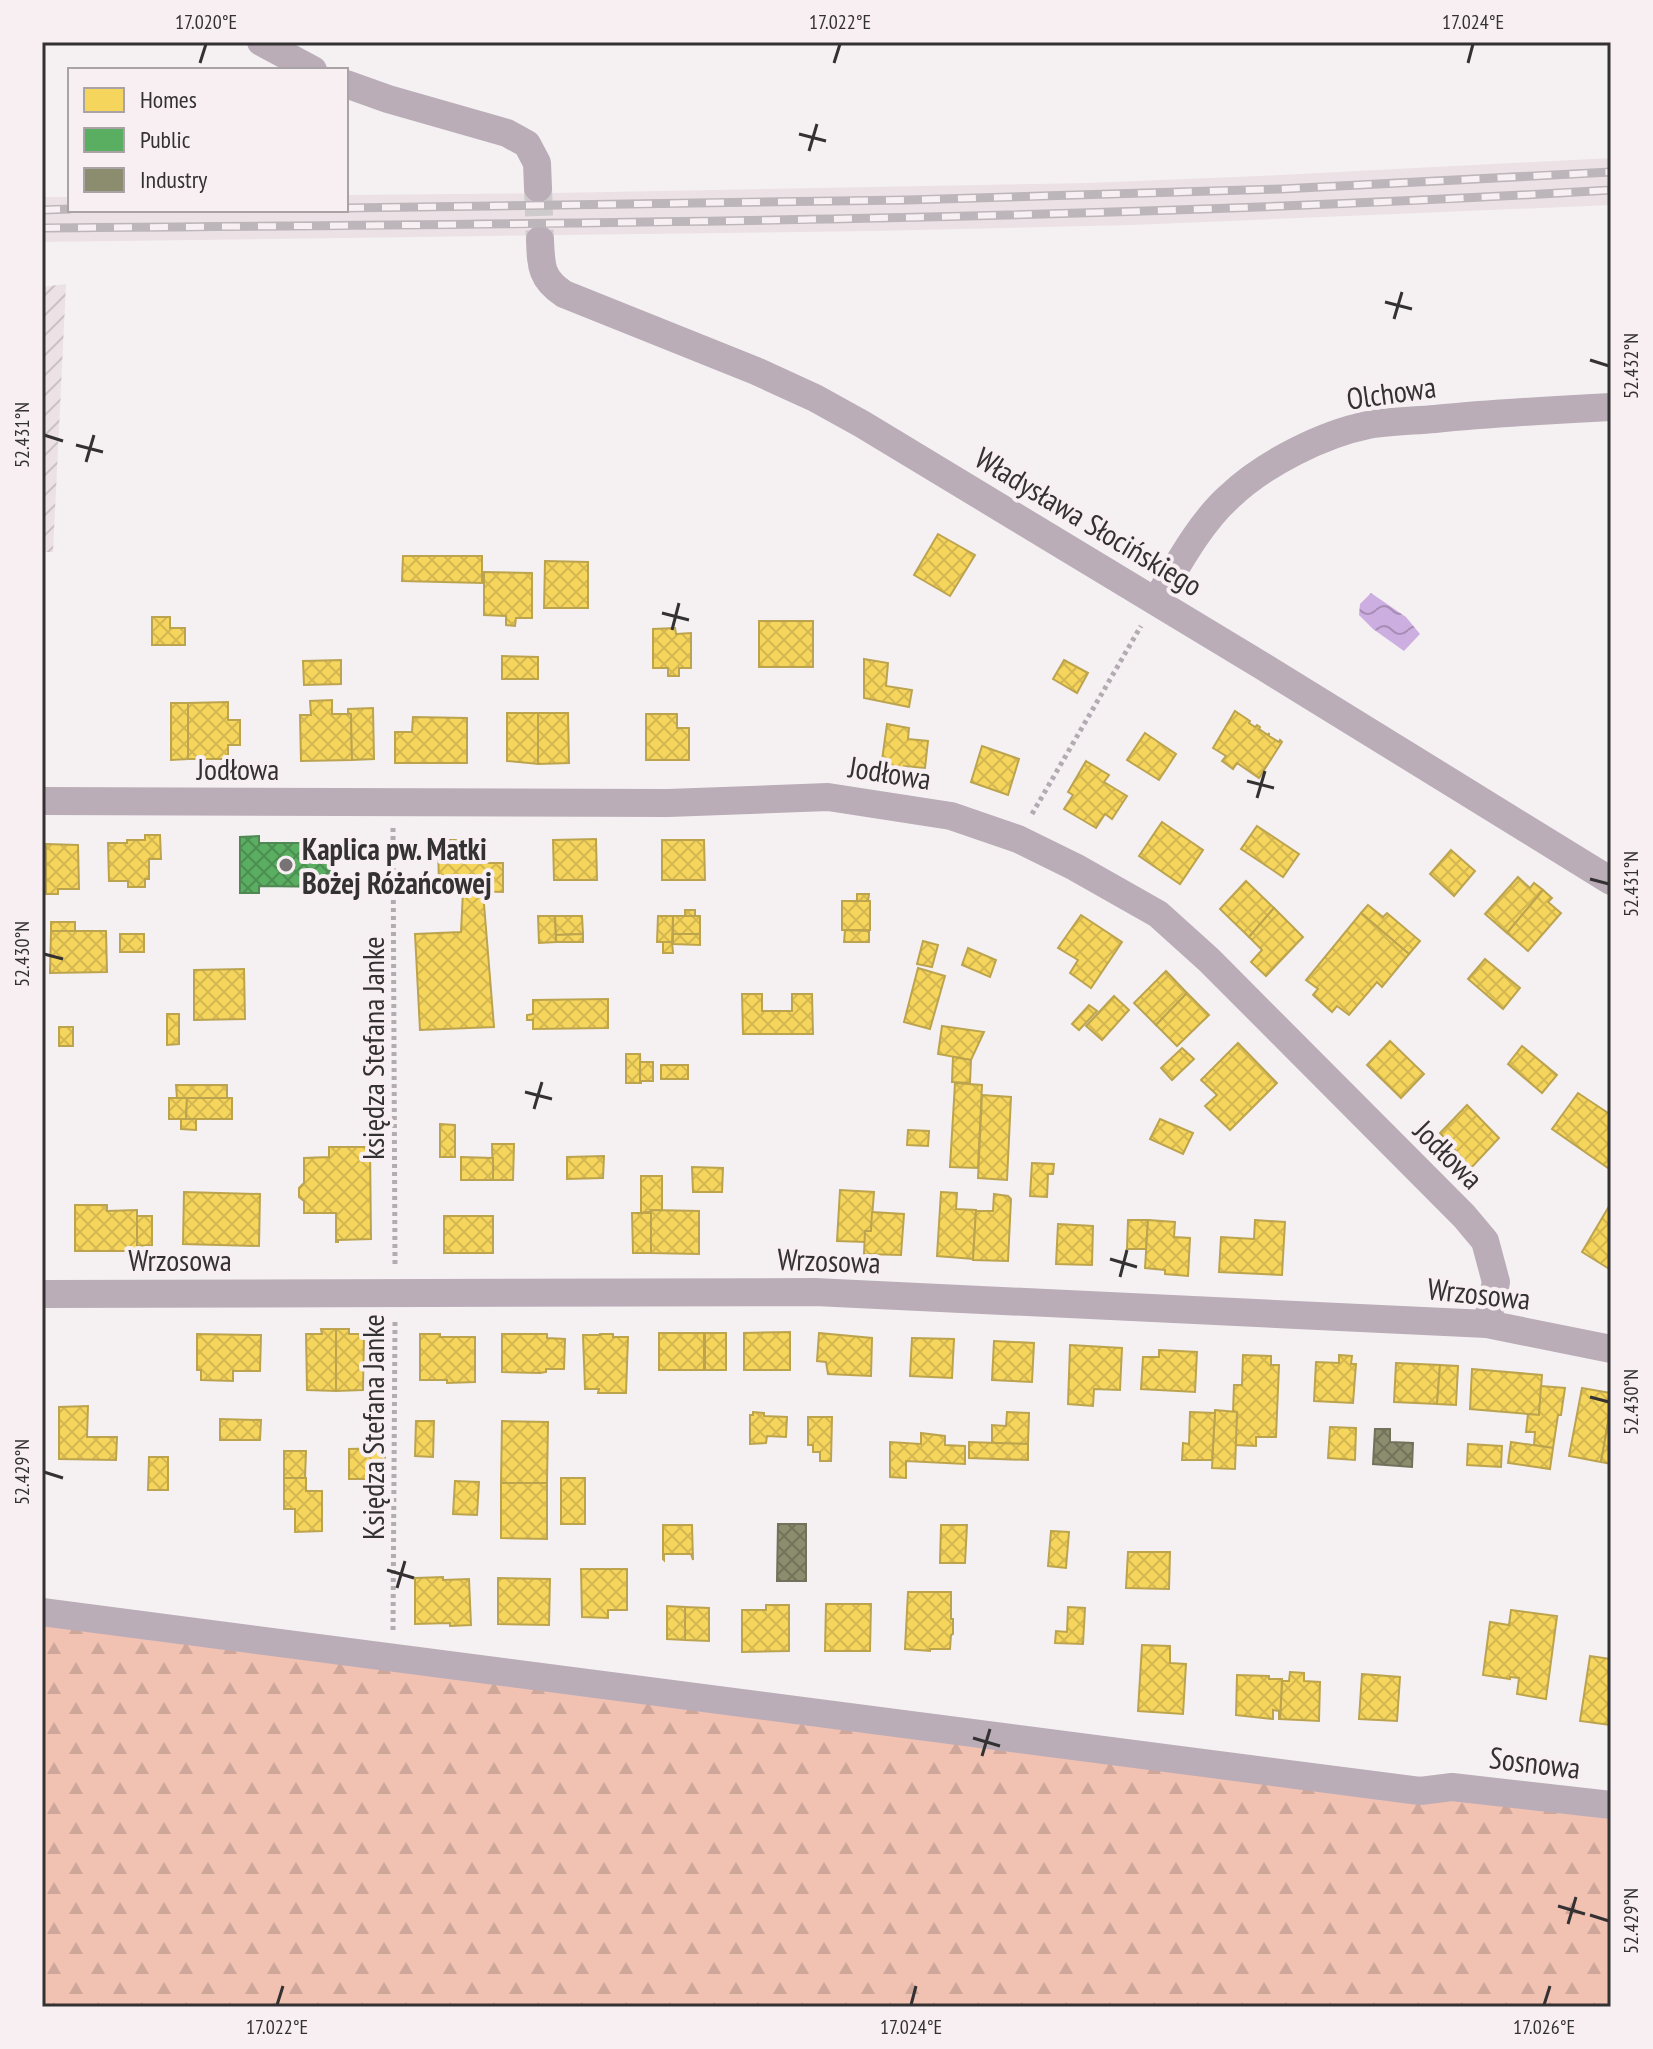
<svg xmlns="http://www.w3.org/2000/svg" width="1653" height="2049" font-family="'PT Sans Narrow',sans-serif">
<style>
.built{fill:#ece2e6}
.industrial{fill:url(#industrial-furrows)}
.forest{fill:url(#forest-firs)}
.water{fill:url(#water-waves)}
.homes{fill:url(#homes-cross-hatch);stroke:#bca44f;stroke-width:2}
.public{fill:url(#public-cross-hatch);stroke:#4f8853;stroke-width:2}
.industry{fill:url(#industry-cross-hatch);stroke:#72715c;stroke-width:2}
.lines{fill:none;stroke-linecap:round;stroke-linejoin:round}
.street-tunnel{stroke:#cecbcc;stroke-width:28;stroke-dasharray:28 14;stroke-linecap:butt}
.path{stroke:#b4abb2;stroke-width:5;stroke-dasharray:4 4;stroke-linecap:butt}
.street{stroke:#baadb7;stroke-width:28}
.rail-casing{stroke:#bcb5ba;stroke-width:9}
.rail{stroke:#f7eff2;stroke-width:6;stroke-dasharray:18;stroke-linecap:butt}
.ticks{fill:none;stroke:#343132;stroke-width:3}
.poi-dot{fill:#787476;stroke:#f7eff2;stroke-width:3}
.labels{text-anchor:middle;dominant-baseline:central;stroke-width:8;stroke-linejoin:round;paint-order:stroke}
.street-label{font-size:30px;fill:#343132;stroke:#f7eff2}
.poi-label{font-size:30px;font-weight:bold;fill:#343132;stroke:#f7eff2;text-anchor:start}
.neatline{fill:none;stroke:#343132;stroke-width:3}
.ticks-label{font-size:20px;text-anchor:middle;fill:#343132}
</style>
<defs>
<pattern id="industrial-furrows" width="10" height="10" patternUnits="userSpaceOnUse" patternTransform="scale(2)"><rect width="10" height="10" fill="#ece2e6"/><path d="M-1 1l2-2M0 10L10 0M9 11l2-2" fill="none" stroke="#cbc2c6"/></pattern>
<pattern id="forest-firs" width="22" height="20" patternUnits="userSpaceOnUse" patternTransform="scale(2)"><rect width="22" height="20" fill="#f1c1b2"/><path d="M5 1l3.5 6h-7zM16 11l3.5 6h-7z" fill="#cfa69a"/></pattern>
<pattern id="water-waves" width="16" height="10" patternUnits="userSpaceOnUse" patternTransform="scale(2)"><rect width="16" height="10" fill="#cdaee0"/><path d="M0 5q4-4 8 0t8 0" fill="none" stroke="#a78eb6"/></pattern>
<pattern id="homes-cross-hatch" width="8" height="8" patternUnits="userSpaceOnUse" patternTransform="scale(2)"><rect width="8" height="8" fill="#f6d55c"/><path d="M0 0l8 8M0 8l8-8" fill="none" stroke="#d4b750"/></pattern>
<pattern id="public-cross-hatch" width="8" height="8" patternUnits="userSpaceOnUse" patternTransform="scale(2)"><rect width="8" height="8" fill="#5aae61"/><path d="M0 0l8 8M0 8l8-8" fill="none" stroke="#4b8e51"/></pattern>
<pattern id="industry-cross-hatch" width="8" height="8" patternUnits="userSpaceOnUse" patternTransform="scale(2)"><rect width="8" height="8" fill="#8c8c6e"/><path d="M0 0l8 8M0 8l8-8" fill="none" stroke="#73735b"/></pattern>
</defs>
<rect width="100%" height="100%" fill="#f5f1f3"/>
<path class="built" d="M1611,158V205L1132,225L875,231L42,242V197H70V210H346V195L553,193L1086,183L1259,176Z"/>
<path class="industrial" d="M66,284L53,552H42V287Z"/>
<path class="forest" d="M42,1603L1611,1819V2007H42Z"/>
<path class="water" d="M1371,593L1406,617L1420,634L1404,651L1373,629L1359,615L1360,604Z"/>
<g class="homes">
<path d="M938,534L975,555L950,596L914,575Z"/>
<path d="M403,556H482V583L402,581Z"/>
<path d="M545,561L588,562V608H544Z"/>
<path d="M484,572L532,573V618H516L515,626L506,625V616L484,615Z"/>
<path d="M152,617H170V628H185V645H152Z"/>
<rect x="759" y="621" width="54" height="46"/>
<path d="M675,628L676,634L691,633V668H679V676H668V668H653V629Z"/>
<path d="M502,656L538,657V679H502Z"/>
<path d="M864,659L888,663L886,686L912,690L909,707L864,698Z"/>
<path d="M341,660V684L304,685L303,661Z"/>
<path d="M1064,660L1088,673L1077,693L1053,679Z"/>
<path d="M332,700V714H351L352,760L301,761L300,715H311L310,701Z"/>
<path d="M228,702V720H240V745H228V759H188V703Z"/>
<path d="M171,703H188V759L171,760Z"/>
<path d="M373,708L374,759L352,760L351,714L348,713V709Z"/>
<path d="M1235,711L1250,721L1249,723L1255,727L1257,725L1260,727L1259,729L1268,735L1269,733V736L1279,742L1280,740L1282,742L1259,778L1237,763L1233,769L1222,761L1226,756L1213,748Z"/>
<path d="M507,713H538V764L507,761Z"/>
<path d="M538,713H568L569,763L538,764Z"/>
<path d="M646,714H677V728H689V760H646Z"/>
<path d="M413,717L467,718V763H395V732H412Z"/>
<path d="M887,724L909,728L908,739L928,741L925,768L904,766V770L881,767Z"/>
<path d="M1145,733L1176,754L1159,780L1127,760Z"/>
<path d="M982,746L1019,759L1008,795L971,782Z"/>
<path d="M1086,761L1109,775L1104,782L1127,796L1112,819L1105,814L1096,828L1064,809L1073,795L1068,792Z"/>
<path d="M1162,822L1203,850L1180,884L1139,856Z"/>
<path d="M1257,826L1299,854L1283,877L1241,849Z"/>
<path d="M145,835H160L161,859H149V879H145V887H128V881H109L108,843H127V840H145Z"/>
<path d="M596,839L597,880H554L553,840Z"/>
<path d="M438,840H459L458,843H486L485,863H503V892L439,890Z"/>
<path d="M662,840H704L705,880H662Z"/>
<path d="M46,844L78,845L79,889H58V894H46Z"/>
<path d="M1451,850L1475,871L1454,896L1430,874Z"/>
<path d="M1518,877L1530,888L1534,883L1543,890L1507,933L1485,914Z"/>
<path d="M1246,881L1274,908L1249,937L1220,909Z"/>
<path d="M1543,890L1552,898L1548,902L1561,913L1528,951L1507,933Z"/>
<path d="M463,891L483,892L494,1027L420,1030L415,934L461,932Z"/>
<path d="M857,894H869L868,901H857Z"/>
<rect x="842" y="901" width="28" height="29"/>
<path d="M1368,905L1383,917L1387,913L1420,941L1409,954L1361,913Z"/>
<path d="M1274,908L1303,937L1266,976L1251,962L1262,950L1249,937Z"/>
<rect x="685" y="910" width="10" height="6"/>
<path d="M1361,913L1409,954L1382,987L1377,982L1349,1015L1337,1006L1332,1012L1313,995L1318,989L1306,980Z"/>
<path d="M1081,915L1122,942L1091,988L1070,973L1078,960L1058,948Z"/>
<path d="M538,916H555L556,942L539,943Z"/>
<path d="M555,916H582L583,934L556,935Z"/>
<path d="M658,916H673L672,942H657Z"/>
<rect x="673" y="916" width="27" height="18"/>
<rect x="51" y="922" width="24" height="9"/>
<path d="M845,930L869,931V942H844Z"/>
<path d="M51,931H106L107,972L50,973Z"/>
<rect x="120" y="934" width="24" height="18"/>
<path d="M583,934V942H556V935Z"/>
<path d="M673,934H700V945L673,944Z"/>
<path d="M923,941L938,945L932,967L917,964Z"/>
<path d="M663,942H672L673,953H663Z"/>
<path d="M968,948L996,960L990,977L962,965Z"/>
<path d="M1485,959L1520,988L1503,1009L1468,979Z"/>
<path d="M918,968L945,976L930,1029L904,1022Z"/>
<path d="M244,969L245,1019L194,1020V970Z"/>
<path d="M1166,971L1187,993L1156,1025L1134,1003Z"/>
<path d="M1187,993L1209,1015L1177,1046L1156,1025Z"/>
<path d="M742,994H762V1011H792V994H812L813,1034H743Z"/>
<path d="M1114,996L1129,1010L1102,1040L1086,1026Z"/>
<path d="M608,999V1028L533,1029V1020H527V1015L533,1014V1000Z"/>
<path d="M1089,1005L1097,1011L1079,1030L1072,1024Z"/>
<path d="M167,1014H179V1044L167,1045Z"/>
<path d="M942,1026L984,1032L971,1060L938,1054Z"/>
<rect x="59" y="1027" width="14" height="19"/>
<path d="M1390,1041L1424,1074L1401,1098L1367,1065Z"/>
<path d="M1238,1043L1277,1083L1230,1130L1205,1106L1217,1095L1201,1080Z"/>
<path d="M1522,1046L1557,1075L1542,1093L1508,1064Z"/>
<path d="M1182,1048L1194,1059L1172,1080L1161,1068Z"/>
<path d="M626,1054H640L641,1083H626Z"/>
<path d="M953,1057L971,1060L970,1083L952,1082Z"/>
<rect x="640" y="1062" width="13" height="19"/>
<rect x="661" y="1065" width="27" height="14"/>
<path d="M955,1083L982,1085L978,1168L950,1167Z"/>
<path d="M176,1085H227V1099L177,1098Z"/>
<path d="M1578,1093L1611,1115V1163L1608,1168L1552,1129Z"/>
<path d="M982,1095L1011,1097L1007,1180L978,1178Z"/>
<path d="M169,1098H187L186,1119H169Z"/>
<path d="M187,1098H232V1119H186Z"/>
<path d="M1467,1105L1499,1138L1471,1168L1440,1133Z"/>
<path d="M181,1119H196V1130L181,1129Z"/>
<path d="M1160,1119L1193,1133L1183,1154L1150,1139Z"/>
<path d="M440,1124L455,1125V1157H440Z"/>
<path d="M908,1130L929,1131L928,1146L907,1145Z"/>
<path d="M492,1144H514L513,1180H493Z"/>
<path d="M329,1147H370L371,1239L338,1240V1242H336V1213H304V1201L299,1197V1188L304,1183V1158L329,1157Z"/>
<path d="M604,1156L603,1178L567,1179V1157Z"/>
<path d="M461,1157L493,1158V1180H461Z"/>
<path d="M1032,1163L1054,1164L1053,1174H1048L1047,1197L1030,1196Z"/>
<path d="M692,1167L723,1168L722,1192H693Z"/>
<path d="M641,1176H662V1210L641,1213Z"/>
<path d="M840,1190L874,1192L871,1231H865V1242L837,1241Z"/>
<path d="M184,1192L260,1194L259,1246L183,1244Z"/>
<path d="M941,1192L957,1193L956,1209L976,1210L973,1259L937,1256Z"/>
<path d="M994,1194L1008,1196L1011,1199L1008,1261L973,1260L976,1211H993Z"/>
<path d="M1611,1203V1270L1582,1252Z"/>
<path d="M75,1205H107V1211L137,1210V1251H75Z"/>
<path d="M651,1210L699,1211V1254L651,1253Z"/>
<path d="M872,1212L904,1214L901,1255L864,1254L865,1231H871Z"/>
<path d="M632,1213H651V1253H633Z"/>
<path d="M137,1216H152V1245L137,1246Z"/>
<rect x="444" y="1216" width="49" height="37"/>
<path d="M1128,1220H1148L1146,1249H1127Z"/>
<path d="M1148,1220L1175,1222L1174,1237L1190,1238L1188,1276L1165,1274V1270L1145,1268Z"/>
<path d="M1255,1220L1285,1222L1282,1275L1219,1272L1221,1237L1254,1239Z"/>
<path d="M1058,1224L1093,1226L1092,1265L1056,1264Z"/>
<path d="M321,1329H336V1391L307,1390L306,1334H322Z"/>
<path d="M336,1329H349V1334H364L363,1390L336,1391Z"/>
<path d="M790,1332V1370H744V1333Z"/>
<rect x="659" y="1333" width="45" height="37"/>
<rect x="705" y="1333" width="21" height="37"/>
<path d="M819,1333L872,1338L871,1376L828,1374L826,1362L817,1361Z"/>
<path d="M197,1334L261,1335L260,1371H233V1381L201,1380V1370H197Z"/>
<path d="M420,1334H440V1337H475V1382L447,1383V1380H420Z"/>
<path d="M502,1334H547V1338L565,1339L564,1369H546V1372L540,1373L502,1372Z"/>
<path d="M600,1334H613V1337H628L626,1393H598L599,1389H585L583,1335H600Z"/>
<path d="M912,1338L954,1339L952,1378L910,1376Z"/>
<path d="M994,1341L1034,1343L1032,1382L992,1380Z"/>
<path d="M1070,1345L1122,1348L1120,1390L1094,1389L1093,1406L1068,1404Z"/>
<path d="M1159,1350L1197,1352L1195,1392L1141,1389L1143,1357H1159Z"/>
<path d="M1243,1355L1271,1356V1365H1279L1276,1437H1256V1446L1235,1445L1237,1412H1233L1234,1385H1242Z"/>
<path d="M1339,1355L1352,1356L1351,1364H1356L1353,1403L1314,1401L1316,1362L1339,1363Z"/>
<path d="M1396,1363L1440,1365L1437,1404L1394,1402Z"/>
<path d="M1440,1365L1458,1366L1456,1405L1437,1404Z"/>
<path d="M1472,1369L1542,1375L1539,1415L1470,1409Z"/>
<path d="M1541,1386L1565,1388L1561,1415H1558L1553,1448L1534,1445L1535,1432H1526L1528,1414L1539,1415Z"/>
<path d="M1582,1388L1611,1393V1406L1601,1462L1569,1456Z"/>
<path d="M88,1406L87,1437H117L116,1460L59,1459V1407Z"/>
<path d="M1611,1406V1464L1601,1462Z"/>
<path d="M1215,1410L1237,1412L1235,1469L1212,1468Z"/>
<path d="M753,1412L764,1413V1416L787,1417L786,1437L767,1436L766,1443L750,1444V1415H753Z"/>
<path d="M1007,1412L1029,1413L1028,1444L992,1443V1425L1006,1426Z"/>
<path d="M1190,1412L1215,1413L1212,1460H1182L1183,1443L1189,1444Z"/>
<path d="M808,1417H832L831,1461H820V1452H813V1445H808Z"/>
<path d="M220,1419L261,1420L260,1440H220Z"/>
<path d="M416,1421H434L433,1457L415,1456Z"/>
<path d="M502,1421L548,1422L547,1483H501Z"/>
<path d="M1330,1427L1356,1428L1355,1460L1328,1458Z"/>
<path d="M921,1433L945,1436V1445L965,1446V1464L906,1461V1478L890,1477V1442L921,1444Z"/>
<path d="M969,1442L1028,1444V1460L969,1458Z"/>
<path d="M1511,1442L1553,1448L1550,1469L1508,1463Z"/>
<path d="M1468,1444L1502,1446L1501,1467L1467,1465Z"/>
<path d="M385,1448V1479H349V1449Z"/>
<path d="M284,1451H306L305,1478H284Z"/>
<path d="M149,1457H168V1490H148Z"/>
<path d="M284,1478H306V1491H322V1531L295,1532V1509H284Z"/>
<rect x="561" y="1478" width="24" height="46"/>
<path d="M455,1481L479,1482L477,1515L453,1514Z"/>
<path d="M501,1483H547V1539L501,1538Z"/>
<path d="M663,1525H692L693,1560L691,1554H664V1560L663,1559Z"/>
<path d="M941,1525H967L965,1563H940Z"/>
<path d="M1051,1531L1069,1532L1066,1568L1048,1566Z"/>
<path d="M1128,1552H1170L1169,1589L1126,1588Z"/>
<path d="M581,1569H627V1610H608V1618L582,1617Z"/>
<path d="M443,1577V1580L469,1579L471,1625L450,1626V1623L415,1624V1578Z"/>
<path d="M498,1578L550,1579L549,1625L498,1624Z"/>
<path d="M908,1592H951V1619H953V1634L951,1635L950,1649H930V1651L905,1649Z"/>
<path d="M826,1604H871L870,1651H825Z"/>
<path d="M766,1605H789V1651L742,1652V1610H766Z"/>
<path d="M667,1606L685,1607V1640L667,1639Z"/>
<path d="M685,1607L709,1608V1641L685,1640Z"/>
<path d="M1068,1607L1085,1608L1083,1644L1055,1643L1056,1631L1067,1632Z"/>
<path d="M1511,1610L1557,1616L1546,1699L1517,1694L1519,1678L1510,1677V1679L1483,1675L1490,1622L1509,1625Z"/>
<path d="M1142,1645L1170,1646V1663L1186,1664L1183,1714L1138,1711Z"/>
<path d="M1590,1656L1611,1659L1609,1680H1611V1725L1580,1721Z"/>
<path d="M1290,1672L1304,1673V1681L1320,1682L1319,1721L1280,1719L1282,1681H1289Z"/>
<path d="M1362,1674L1400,1677L1397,1721L1359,1719Z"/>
<path d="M1237,1675L1269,1676V1679H1282L1280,1719H1279V1711L1273,1710V1719L1236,1715Z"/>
</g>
<path class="public" d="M259,836V843H331L332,887L259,886V893H240V837Z"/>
<g class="industry">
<path d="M1375,1429H1390V1442L1413,1443L1412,1467L1373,1464Z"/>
<path d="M778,1524H806V1581H777Z"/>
</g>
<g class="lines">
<path class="street-tunnel" d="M538,188L540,240"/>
<g class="path">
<path d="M1032,814L1141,626"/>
<path d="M393,828L395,1266"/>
<path d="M393,1630L395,1320"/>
</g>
<g class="street">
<path d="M261,42L313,70"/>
<path d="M346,84L388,99L507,133L527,144L537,163L538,188"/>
<path d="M540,240C541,266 541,279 564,294L756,371L815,398L862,424L1264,667L1611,881"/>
<path d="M1156,601C1177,566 1199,524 1229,497C1263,464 1323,434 1368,425C1390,421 1413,421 1435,419C1494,413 1552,410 1611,407"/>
<path d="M42,801L668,803L828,797L951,816L1018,839L1075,867L1158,914L1209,960L1464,1216L1485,1241L1496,1282L1487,1324"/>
<path d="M42,1294L815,1292L1487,1324L1611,1349"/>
<path d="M42,1612L1420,1791L1452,1787L1611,1805"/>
</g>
<defs>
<g id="rail">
<path d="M346,208L907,200L1281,189L1611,172"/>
<path d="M42,210L70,209"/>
<path d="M42,228C565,224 1089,221 1611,190"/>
</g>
</defs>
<use href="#rail" class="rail-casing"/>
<use href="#rail" class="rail"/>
</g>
<path class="ticks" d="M200,63L206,44M834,63L840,44M1468,63L1473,44M799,134L826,141M809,151L817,124M1385,302L1412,309M1394,319L1402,292M1590,360L1609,366M44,435L63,441M76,445L103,452M86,462L94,435M662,613L689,620M672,630L679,603M1247,781L1274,788M1257,798L1265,771M1590,879L1609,884M44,954L63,959M525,1092L552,1099M534,1109L542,1082M1110,1259L1137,1267M1120,1277L1127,1250M1590,1397L1609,1402M44,1472L63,1478M387,1570L414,1578M397,1588L405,1561M973,1738L1000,1746M982,1756L990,1729M1558,1906L1585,1914M1590,1915L1609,1921M1568,1924L1576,1897M277,2005L283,1986M911,2005L916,1986M1544,2005L1550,1986"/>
<circle class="poi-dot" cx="286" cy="865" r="8"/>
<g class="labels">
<g class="street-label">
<text transform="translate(1391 392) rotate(-8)">Olchowa</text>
<text transform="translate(1089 521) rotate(31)">Władysława Słocińskiego</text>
<text x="238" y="768">Jodłowa</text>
<text transform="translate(890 772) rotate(9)">Jodłowa</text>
<text transform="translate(372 1048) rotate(-90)">księdza Stefana Janke</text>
<text transform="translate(1449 1154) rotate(45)">Jodłowa</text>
<text x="180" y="1259">Wrzosowa</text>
<text transform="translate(829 1260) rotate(2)">Wrzosowa</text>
<text transform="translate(1479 1293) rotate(6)">Wrzosowa</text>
<text transform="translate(372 1427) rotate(-90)">Księdza Stefana Janke</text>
<text transform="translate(1535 1762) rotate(7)">Sosnowa</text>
</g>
<g class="poi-label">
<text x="302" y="848">Kaplica pw. Matki<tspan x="302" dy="34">Bożej Różańcowej</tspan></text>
</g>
</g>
<rect width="1653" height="2049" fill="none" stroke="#f7eff2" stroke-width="88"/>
<rect x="68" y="68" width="280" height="144" fill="#f7eff2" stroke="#a9a3a5" stroke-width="2"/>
<rect x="84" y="88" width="40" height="24" fill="#f6d55c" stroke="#a9a3a5" stroke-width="2"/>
<text x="140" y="108" font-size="24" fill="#343132">Homes</text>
<rect x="84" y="128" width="40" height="24" fill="#5aae61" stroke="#a9a3a5" stroke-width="2"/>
<text x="140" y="148" font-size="24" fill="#343132">Public</text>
<rect x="84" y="168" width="40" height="24" fill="#8c8c6e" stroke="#a9a3a5" stroke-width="2"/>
<text x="140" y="188" font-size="24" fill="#343132">Industry</text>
<rect x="44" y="44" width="1565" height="1961" class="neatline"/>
<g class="ticks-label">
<text x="206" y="29">17.020°E</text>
<text x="840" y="29">17.022°E</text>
<text x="1473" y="29">17.024°E</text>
<text transform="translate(1631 366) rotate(-90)" y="7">52.432°N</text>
<text transform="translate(22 435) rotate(-90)" y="7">52.431°N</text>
<text transform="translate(1631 884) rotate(-90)" y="7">52.431°N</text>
<text transform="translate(22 954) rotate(-90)" y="7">52.430°N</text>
<text transform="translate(1631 1402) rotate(-90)" y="7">52.430°N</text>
<text transform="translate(22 1472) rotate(-90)" y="7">52.429°N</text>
<text transform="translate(1631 1921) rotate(-90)" y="7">52.429°N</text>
<text x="277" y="2034">17.022°E</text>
<text x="911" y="2034">17.024°E</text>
<text x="1544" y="2034">17.026°E</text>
</g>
</svg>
